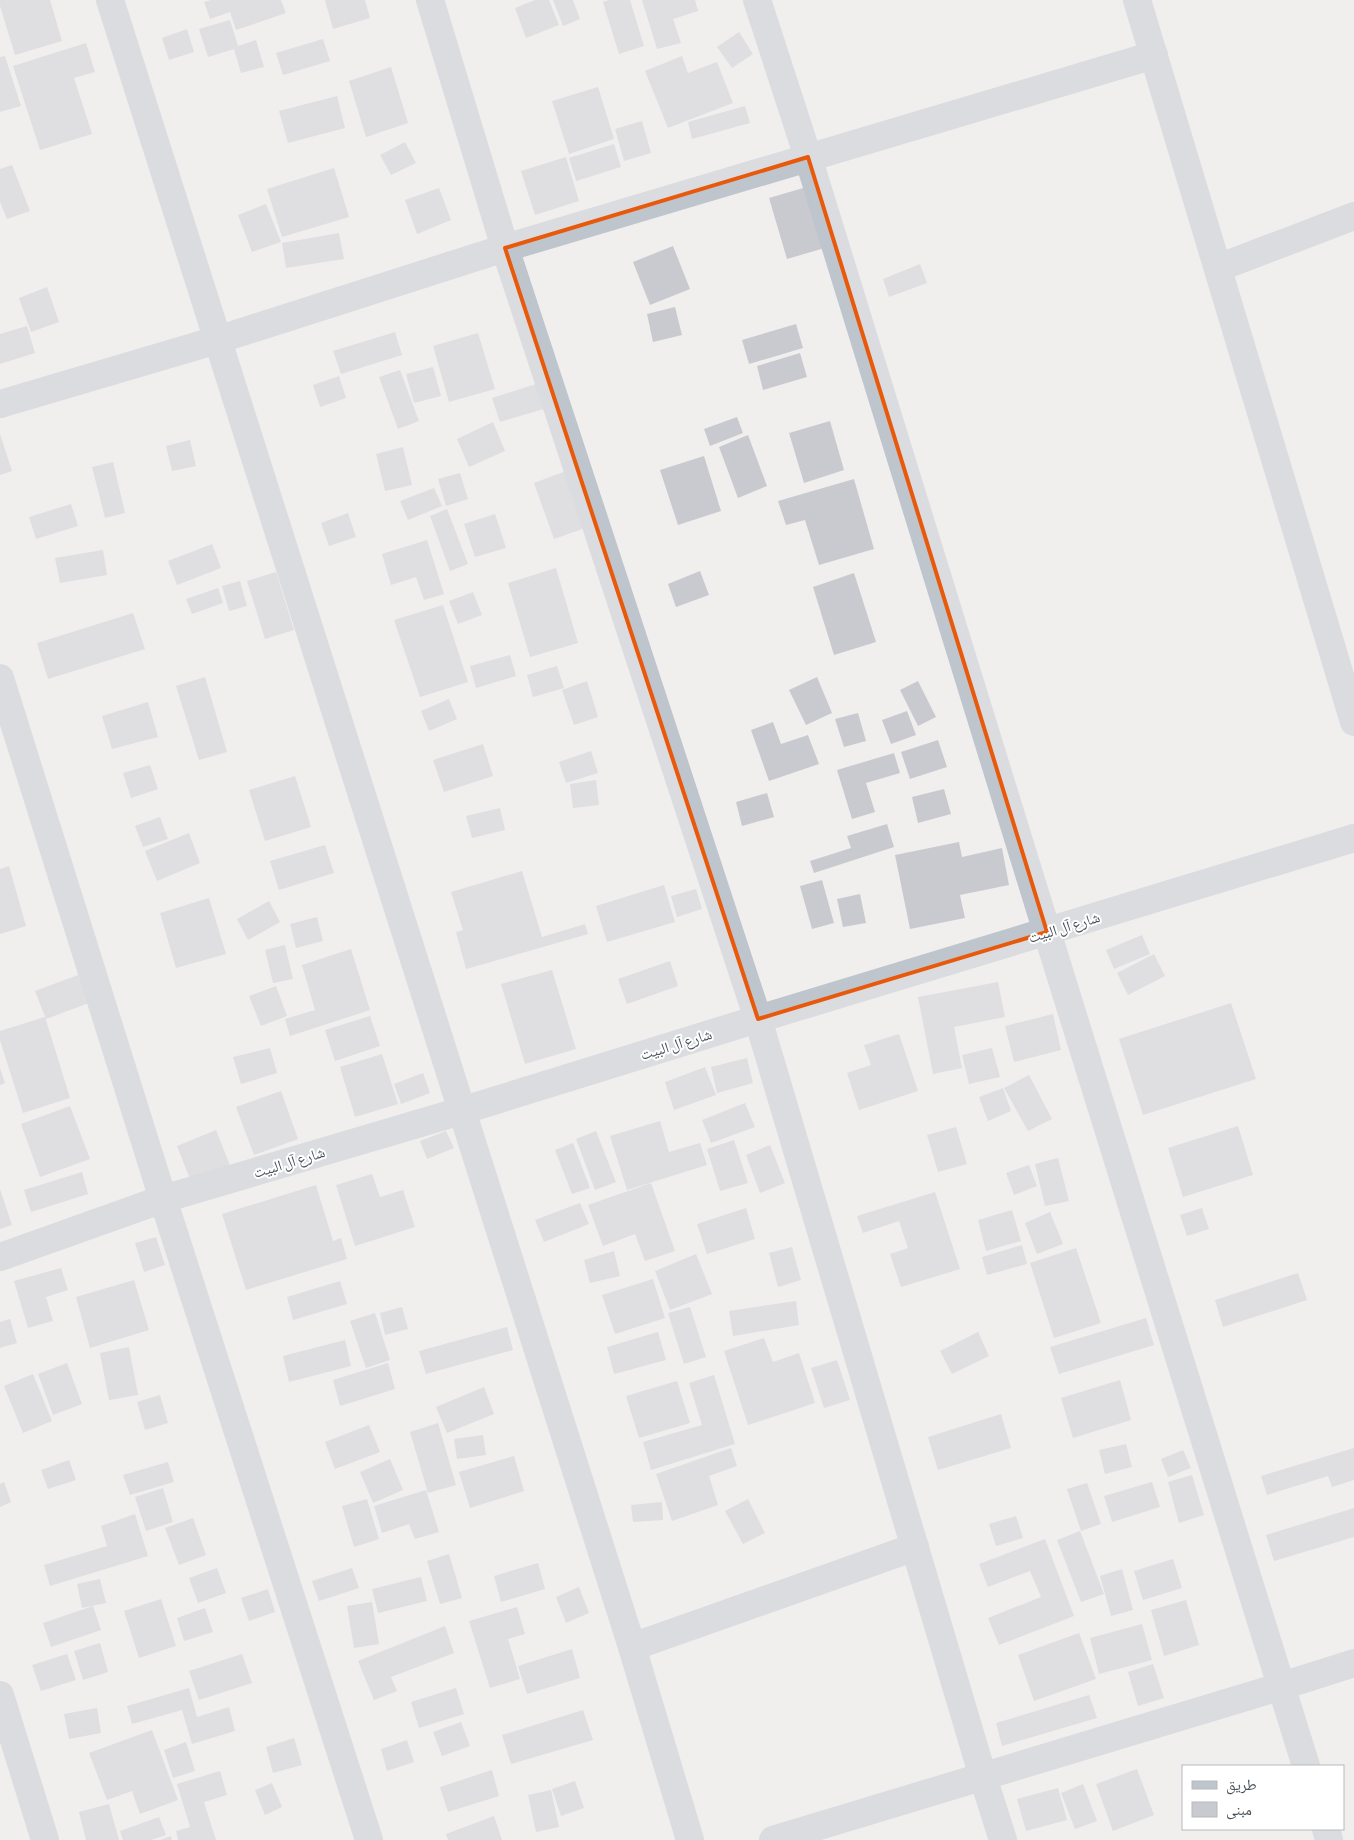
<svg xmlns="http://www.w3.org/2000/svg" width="1354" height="1840" font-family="'Asap Condensed','Noto Naskh Arabic',sans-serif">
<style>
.building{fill:#c9cad0}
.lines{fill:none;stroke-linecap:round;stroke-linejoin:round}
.minor{stroke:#bec5cc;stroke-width:28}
.marked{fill:none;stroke:#e8590c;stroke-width:4;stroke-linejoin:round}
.labels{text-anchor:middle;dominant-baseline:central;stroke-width:4;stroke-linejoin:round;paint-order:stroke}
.street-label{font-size:15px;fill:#485059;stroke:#fff}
</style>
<rect width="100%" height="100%" fill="#f1eeee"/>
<g class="building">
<path d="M0,0H50L62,41L15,55L0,6Z"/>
<path d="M211,0H281L286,13L236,30L230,12L210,19L204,2Z"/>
<path d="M325,0H365L370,18L333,29Z"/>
<path d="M535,0H549L559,25L526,38L515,8Z"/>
<path d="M553,0H573L580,19L563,26Z"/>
<path d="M609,0H630L644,46L619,54L603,2Z"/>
<path d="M642,0H695L698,11L673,19L681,43L657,49Z"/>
<path d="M230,20L238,46L256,40L264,67L241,73L234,49L208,57L199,29Z"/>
<path d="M187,29L194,52L169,60L162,38Z"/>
<path d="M739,32L753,54L732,68L717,47Z"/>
<path d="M323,39L330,61L283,75L276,53Z"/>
<path d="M86,43L95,72L74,78L92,134L40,150L13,66Z"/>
<path d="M5,56L21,106L0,112V57Z"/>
<path d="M682,56L688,73L717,62L733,103L668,128L645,71Z"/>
<path d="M391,67L408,123L366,137L349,81Z"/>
<path d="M598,87L614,139L569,154L552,101Z"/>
<path d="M337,96L345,128L288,143L279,111Z"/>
<path d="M745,106L750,123L692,139L688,122Z"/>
<path d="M642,121L651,153L624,161L615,129Z"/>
<path d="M405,142L416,163L391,175L380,155Z"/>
<path d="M614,144L621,167L576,181L569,158Z"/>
<path d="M566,157L579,201L535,215L521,171Z"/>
<path d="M12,165L30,211L7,219L0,202V169Z"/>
<path d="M334,168L349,217L282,237L267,189Z"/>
<path d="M810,186L828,247L787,259L769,198Z"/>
<path d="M439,188L451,220L417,234L405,200Z"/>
<path d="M266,204L281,242L252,252L238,215Z"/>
<path d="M339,233L344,259L286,268L282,243Z"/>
<path d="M673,246L690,289L650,305L633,262Z"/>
<path d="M920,264L927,283L889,297L883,279Z"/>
<path d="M47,287L59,322L31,332L19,298Z"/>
<path d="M675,307L682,335L653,342L647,314Z"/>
<path d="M796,324L803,348L749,364L742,340Z"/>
<path d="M27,326L35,353L0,364V334Z"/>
<path d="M395,332L402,355L341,374L333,351Z"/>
<path d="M478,333L495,389L449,402L433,346Z"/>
<path d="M800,353L807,377L763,390L757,366Z"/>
<path d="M433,367L441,396L414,403L406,374Z"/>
<path d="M400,370L419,421L398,429L379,377Z"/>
<path d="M339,376L346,398L320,407L313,385Z"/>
<path d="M539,383L547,408L500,422L492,398Z"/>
<path d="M737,417L743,433L710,446L704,429Z"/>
<path d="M830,421L844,470L804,483L789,433Z"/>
<path d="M493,422L505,451L469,467L457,439Z"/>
<path d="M0,434L12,471L0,475Z"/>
<path d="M748,435L767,486L738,498L719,447Z"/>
<path d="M190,440L196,466L172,471L166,446Z"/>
<path d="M403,447L412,485L385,491L376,454Z"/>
<path d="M704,456L721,511L678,525L660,470Z"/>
<path d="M113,462L125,513L105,518L92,467Z"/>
<path d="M566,471L588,527L554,539L534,483Z"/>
<path d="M460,473L468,499L446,506L438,479Z"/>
<path d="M854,479L874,549L819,565L805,520L786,525L778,501Z"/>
<path d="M434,488L442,506L408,520L400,501Z"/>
<path d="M71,504L78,526L36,539L29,517Z"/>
<path d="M447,509L468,564L450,571L430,516Z"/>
<path d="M348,513L356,537L329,546L321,523Z"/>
<path d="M495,514L506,548L475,557L464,524Z"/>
<path d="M427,540L444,594L424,600L416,577L391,585L382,554Z"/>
<path d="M212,544L221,568L177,585L168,561Z"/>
<path d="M103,550L107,575L60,583L55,558Z"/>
<path d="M556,568L578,643L530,657L508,583Z"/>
<path d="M700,571L709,595L676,607L668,584Z"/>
<path d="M276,572L294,630L265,639L247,581Z"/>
<path d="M854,573L876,642L834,655L813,587Z"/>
<path d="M240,581L247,606L229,611L222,586Z"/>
<path d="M218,588L223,603L192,614L186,599Z"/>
<path d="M473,592L482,615L458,624L449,601Z"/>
<path d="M443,605L468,682L420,697L394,620Z"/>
<path d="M133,613L145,649L48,679L37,643Z"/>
<path d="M510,655L516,676L476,688L470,666Z"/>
<path d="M557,666L564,688L533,697L527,675Z"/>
<path d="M205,677L227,752L199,760L176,686Z"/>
<path d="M817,677L832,713L806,725L789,690Z"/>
<path d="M587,681L598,717L574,725L562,690Z"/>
<path d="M918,681L936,717L918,726L900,690Z"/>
<path d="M449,699L457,719L429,731L421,711Z"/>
<path d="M148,702L158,737L112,749L102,716Z"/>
<path d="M907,711L916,735L891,744L882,720Z"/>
<path d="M858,713L866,741L844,747L835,719Z"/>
<path d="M773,722L781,744L808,735L819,764L769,781L751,730Z"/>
<path d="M938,740L947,767L910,779L901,752Z"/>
<path d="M483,744L493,776L444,792L433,760Z"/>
<path d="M591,751L598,773L566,783L559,762Z"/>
<path d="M894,753L900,773L866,783L875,812L852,819L837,770Z"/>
<path d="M150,765L158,789L131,798L123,773Z"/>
<path d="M295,776L311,827L265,841L249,790Z"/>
<path d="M596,780L599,805L573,808L570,784Z"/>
<path d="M944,789L951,814L918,823L912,797Z"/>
<path d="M767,793L774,817L742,826L736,802Z"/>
<path d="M500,808L505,830L472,838L466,816Z"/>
<path d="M160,817L168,839L143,847L135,826Z"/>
<path d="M887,824L894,847L814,873L810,861L851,848L847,836Z"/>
<path d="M189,833L200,863L157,881L145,851Z"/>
<path d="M959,842L962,857L1002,848L1009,885L960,895L965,918L910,929L895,855Z"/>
<path d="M325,845L334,873L279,890L270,861Z"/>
<path d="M9,866L26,926L0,934V869Z"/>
<path d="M522,871L542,937L585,924L588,934L466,969L456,932L463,930L451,892Z"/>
<path d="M822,880L834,923L812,929L800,886Z"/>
<path d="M664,885L675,922L607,942L596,906Z"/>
<path d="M696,889L702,909L677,917L671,896Z"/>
<path d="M860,894L866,923L843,927L837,899Z"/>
<path d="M209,898L226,954L176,968L160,913Z"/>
<path d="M269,901L280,922L248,940L237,919Z"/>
<path d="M317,917L323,941L296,948L290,924Z"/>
<path d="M1142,935L1150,954L1114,969L1106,950Z"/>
<path d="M285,945L293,979L273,983L265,950Z"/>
<path d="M351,949L370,1010L290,1036L285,1019L315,1010L302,965Z"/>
<path d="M1154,954L1165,976L1128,995L1117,973Z"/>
<path d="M670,961L678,986L627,1004L618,979Z"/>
<path d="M552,970L576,1049L525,1064L501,984Z"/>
<path d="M78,975L89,1003L46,1019L35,991Z"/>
<path d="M998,982L1005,1017L954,1027L962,1068L933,1074L918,997Z"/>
<path d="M276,986L287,1016L261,1026L249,996Z"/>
<path d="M1231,1003L1256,1079L1143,1115L1119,1039Z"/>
<path d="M1053,1014L1061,1050L1014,1062L1005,1026Z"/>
<path d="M370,1016L380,1046L335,1061L325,1030Z"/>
<path d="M45,1017L70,1098L23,1113L0,1040V1031Z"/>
<path d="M899,1034L918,1091L859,1110L847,1073L871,1065L864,1045Z"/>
<path d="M270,1048L277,1073L241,1084L233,1057Z"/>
<path d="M992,1048L1000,1077L969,1084L962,1055Z"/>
<path d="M382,1054L398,1104L355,1117L340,1067Z"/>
<path d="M747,1058L753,1083L717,1093L711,1067Z"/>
<path d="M705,1067L716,1095L674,1110L665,1082Z"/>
<path d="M0,1068L5,1083L0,1085Z"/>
<path d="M423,1073L430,1093L401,1104L394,1084Z"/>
<path d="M1029,1075L1052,1119L1028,1131L1004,1088Z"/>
<path d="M1003,1088L1011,1111L988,1121L979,1097Z"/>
<path d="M281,1091L298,1139L254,1155L236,1107Z"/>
<path d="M745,1103L755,1127L711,1143L702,1120Z"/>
<path d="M70,1106L90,1159L40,1177L21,1124Z"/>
<path d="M660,1121L669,1152L700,1143L707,1165L627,1190L610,1136Z"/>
<path d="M1238,1126L1253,1175L1183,1197L1168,1148Z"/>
<path d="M956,1127L967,1164L938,1172L927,1135Z"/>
<path d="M216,1130L231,1168L192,1184L177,1146Z"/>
<path d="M446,1131L454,1148L427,1159L420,1141Z"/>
<path d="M596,1131L616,1182L595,1190L576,1139Z"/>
<path d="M734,1140L748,1183L720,1191L707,1149Z"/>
<path d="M573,1143L590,1188L572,1194L555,1150Z"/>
<path d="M770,1145L785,1183L760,1193L746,1155Z"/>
<path d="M1058,1158L1069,1201L1045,1206L1035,1164Z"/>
<path d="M1029,1165L1037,1186L1014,1195L1006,1173Z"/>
<path d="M82,1172L88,1194L31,1212L24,1190Z"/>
<path d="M372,1174L380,1197L403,1190L415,1227L355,1246L336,1185Z"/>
<path d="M651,1183L675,1251L645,1261L635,1234L603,1246L588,1205Z"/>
<path d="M316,1185L333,1241L341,1238L347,1259L246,1290L222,1214Z"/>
<path d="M0,1189L12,1225L0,1229Z"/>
<path d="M935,1192L960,1269L901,1287L890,1254L908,1248L899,1221L863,1233L857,1216Z"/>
<path d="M580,1203L589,1224L544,1242L535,1220Z"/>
<path d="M746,1208L755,1239L707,1254L697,1224Z"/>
<path d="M1202,1208L1209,1229L1187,1236L1180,1215Z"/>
<path d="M1012,1210L1021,1241L986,1251L978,1220Z"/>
<path d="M1050,1212L1063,1244L1037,1254L1025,1223Z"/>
<path d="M156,1237L165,1265L144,1272L135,1243Z"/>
<path d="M1022,1245L1027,1264L987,1275L982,1257Z"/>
<path d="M792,1247L801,1280L778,1287L769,1253Z"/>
<path d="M1076,1248L1101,1323L1054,1338L1030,1263Z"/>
<path d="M614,1251L620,1276L590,1283L584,1260Z"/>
<path d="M696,1254L712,1294L670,1310L655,1271Z"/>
<path d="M61,1268L68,1290L46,1297L53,1321L28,1328L14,1281Z"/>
<path d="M1298,1273L1307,1300L1223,1327L1215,1300Z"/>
<path d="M653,1279L665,1318L615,1334L602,1295Z"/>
<path d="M134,1280L149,1330L90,1348L76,1297Z"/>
<path d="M340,1281L347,1304L293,1320L287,1297Z"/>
<path d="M796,1301L799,1325L733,1336L729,1311Z"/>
<path d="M402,1307L408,1329L385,1335L380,1313Z"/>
<path d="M690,1307L706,1357L684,1364L668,1313Z"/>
<path d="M375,1313L390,1360L366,1368L350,1321Z"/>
<path d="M1146,1318L1154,1345L1059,1374L1050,1347Z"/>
<path d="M10,1319L17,1343L0,1348V1322Z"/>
<path d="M507,1327L513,1350L426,1374L419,1351Z"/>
<path d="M658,1332L666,1360L614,1374L607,1347Z"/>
<path d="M978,1332L989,1356L952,1374L940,1351Z"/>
<path d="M764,1338L773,1362L799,1353L815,1403L748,1425L724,1351Z"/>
<path d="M345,1340L351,1366L289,1382L283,1356Z"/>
<path d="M129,1347L138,1395L109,1400L100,1353Z"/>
<path d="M837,1360L850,1400L824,1408L811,1368Z"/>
<path d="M67,1363L82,1404L53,1415L38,1374Z"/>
<path d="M388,1363L395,1389L340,1406L333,1380Z"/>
<path d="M33,1374L52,1421L23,1433L4,1386Z"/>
<path d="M714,1375L735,1444L651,1470L643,1442L702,1425L689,1383Z"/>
<path d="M1120,1380L1131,1420L1073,1438L1061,1398Z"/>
<path d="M677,1381L690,1423L639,1438L626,1396Z"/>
<path d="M484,1387L494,1414L447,1433L436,1407Z"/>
<path d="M160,1395L168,1423L145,1430L137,1402Z"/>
<path d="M1001,1414L1011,1448L938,1470L928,1437Z"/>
<path d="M438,1423L456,1485L428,1493L410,1432Z"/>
<path d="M369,1425L380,1452L335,1469L325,1442Z"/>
<path d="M483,1435L486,1455L457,1459L454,1439Z"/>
<path d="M1126,1444L1132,1467L1105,1474L1099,1450Z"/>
<path d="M731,1448L737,1466L709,1476L718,1505L672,1521L656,1474Z"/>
<path d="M1354,1448V1480L1332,1487L1328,1476L1267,1495L1261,1476Z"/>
<path d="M1183,1450L1191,1468L1168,1477L1161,1459Z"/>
<path d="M514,1456L524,1491L470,1508L459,1472Z"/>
<path d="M390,1459L403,1490L373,1503L360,1472Z"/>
<path d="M69,1460L76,1480L48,1489L41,1470Z"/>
<path d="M168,1462L174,1482L130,1495L123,1475Z"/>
<path d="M1192,1475L1204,1515L1179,1523L1168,1482Z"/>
<path d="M4,1482L11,1502L0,1507V1484Z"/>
<path d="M1152,1482L1160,1507L1112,1522L1104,1496Z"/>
<path d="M1087,1483L1101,1524L1081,1531L1067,1489Z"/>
<path d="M163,1488L173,1522L146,1531L135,1497Z"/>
<path d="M426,1490L439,1532L415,1539L409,1524L382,1533L374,1506Z"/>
<path d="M367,1499L379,1539L354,1547L342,1506Z"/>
<path d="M748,1499L765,1533L743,1544L725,1511Z"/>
<path d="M662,1502L663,1520L633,1522L631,1505Z"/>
<path d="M1354,1508V1537L1274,1561L1266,1535Z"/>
<path d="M135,1514L148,1556L50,1586L44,1565L107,1546L101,1526Z"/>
<path d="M1016,1516L1023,1538L996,1546L989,1524Z"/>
<path d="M193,1518L206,1555L179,1565L165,1528Z"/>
<path d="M1080,1531L1104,1594L1081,1602L1057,1540Z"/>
<path d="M1045,1539L1074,1616L999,1645L988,1618L1041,1597L1030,1571L988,1587L979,1564Z"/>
<path d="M449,1554L462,1598L440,1604L427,1561Z"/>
<path d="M1173,1559L1182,1588L1143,1600L1134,1571Z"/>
<path d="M538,1563L545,1589L501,1602L494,1576Z"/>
<path d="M217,1568L226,1593L198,1603L189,1578Z"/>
<path d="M352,1568L359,1588L319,1601L312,1581Z"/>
<path d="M1122,1569L1133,1610L1111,1616L1100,1576Z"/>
<path d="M421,1577L427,1601L378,1613L372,1589Z"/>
<path d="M100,1579L106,1603L82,1608L77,1584Z"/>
<path d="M579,1587L589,1613L566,1623L556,1597Z"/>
<path d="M268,1589L275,1612L249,1621L241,1598Z"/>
<path d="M161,1599L176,1646L139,1658L124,1611Z"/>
<path d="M1186,1600L1199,1645L1164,1656L1151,1610Z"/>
<path d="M372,1602L379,1644L354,1648L347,1606Z"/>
<path d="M93,1606L101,1630L51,1647L43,1623Z"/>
<path d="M517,1607L525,1634L508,1639L520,1679L490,1688L469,1621Z"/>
<path d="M205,1608L213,1632L184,1641L177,1618Z"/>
<path d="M1142,1624L1152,1660L1099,1674L1090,1638Z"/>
<path d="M445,1626L454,1653L391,1677L397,1691L374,1700L358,1661Z"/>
<path d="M1079,1633L1096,1679L1034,1701L1018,1655Z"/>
<path d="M100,1643L108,1672L83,1680L74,1651Z"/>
<path d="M572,1649L580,1678L527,1694L518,1666Z"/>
<path d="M67,1654L76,1680L41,1691L32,1665Z"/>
<path d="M242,1654L252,1683L199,1700L189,1671Z"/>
<path d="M1153,1664L1164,1698L1138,1706L1128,1672Z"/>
<path d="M189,1688L197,1717L229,1707L235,1731L192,1744L182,1710L132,1724L127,1706Z"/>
<path d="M456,1688L464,1714L419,1728L411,1702Z"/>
<path d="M1089,1695L1097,1718L1002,1746L996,1723Z"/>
<path d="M97,1708L101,1733L69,1739L64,1714Z"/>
<path d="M583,1710L593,1740L511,1764L502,1735Z"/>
<path d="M461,1722L470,1746L442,1756L433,1732Z"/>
<path d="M152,1730L178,1800L140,1814L132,1791L107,1800L89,1753Z"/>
<path d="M294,1738L302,1765L273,1773L266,1747Z"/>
<path d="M407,1740L414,1762L387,1771L381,1749Z"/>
<path d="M186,1742L195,1771L173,1778L164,1750Z"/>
<path d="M1137,1769L1154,1815L1113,1831L1096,1784Z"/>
<path d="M492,1770L499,1796L448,1812L440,1787Z"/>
<path d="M220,1771L227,1795L204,1802L216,1840H178L176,1831L190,1827L177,1784Z"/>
<path d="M575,1781L584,1808L561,1816L552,1789Z"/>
<path d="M272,1783L282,1807L265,1815L255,1790Z"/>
<path d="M1083,1784L1097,1821L1075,1829L1061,1793Z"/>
<path d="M1058,1788L1067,1820L1026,1831L1017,1799Z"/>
<path d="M551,1790L559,1827L536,1832L528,1795Z"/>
<path d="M109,1804L119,1840H86L79,1812Z"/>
<path d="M494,1816L502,1840H448L446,1834Z"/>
<path d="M159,1817L166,1835L151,1840H123L120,1831Z"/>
<path d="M171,1836L172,1840H160Z"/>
</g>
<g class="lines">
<g class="minor">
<path d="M110,0L632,1647L690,1840"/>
<path d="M430,0L505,248L758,1019L983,1777L1003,1840"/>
<path d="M757,0L808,157L1047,932L1306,1766"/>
<path d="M1137,0L1354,722"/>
<path d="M1218,268L1354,216"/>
<path d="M0,404L217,340L505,248L1154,55"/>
<path d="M0,678L163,1199L369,1840"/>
<path d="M0,1257L163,1199L461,1111L758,1019L1354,838"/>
<path d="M632,1647L915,1547"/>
<path d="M0,1695L45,1840"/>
<path d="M1326,1829L1329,1840"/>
<path d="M773,1840L1282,1686L1354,1663"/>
</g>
</g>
<path d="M0 0H1354V1840H0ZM808,157L1047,932L758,1019L505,248Z" fill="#f1eeee" fill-opacity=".55" fill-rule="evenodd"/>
<path class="marked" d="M808,157L1047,932L758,1019L505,248Z"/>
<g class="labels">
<g class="street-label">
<text transform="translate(1064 927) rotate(-17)">شارع آل البيت</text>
<text transform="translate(676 1044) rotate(-17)">شارع آل البيت</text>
<text transform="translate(289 1162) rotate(-17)">شارع آل البيت</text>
</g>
</g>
<rect x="1182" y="1765" width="162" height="65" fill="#ffffff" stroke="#b6b9bd"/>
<rect x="1192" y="1781" width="25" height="8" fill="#bec5cc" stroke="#b6b9bd"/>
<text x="1226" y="1790" font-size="15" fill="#485059">طريق</text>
<rect x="1192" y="1802" width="25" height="15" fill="#c9cad0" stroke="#b6b9bd"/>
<text x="1226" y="1815" font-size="15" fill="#485059">مبنى</text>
</svg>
